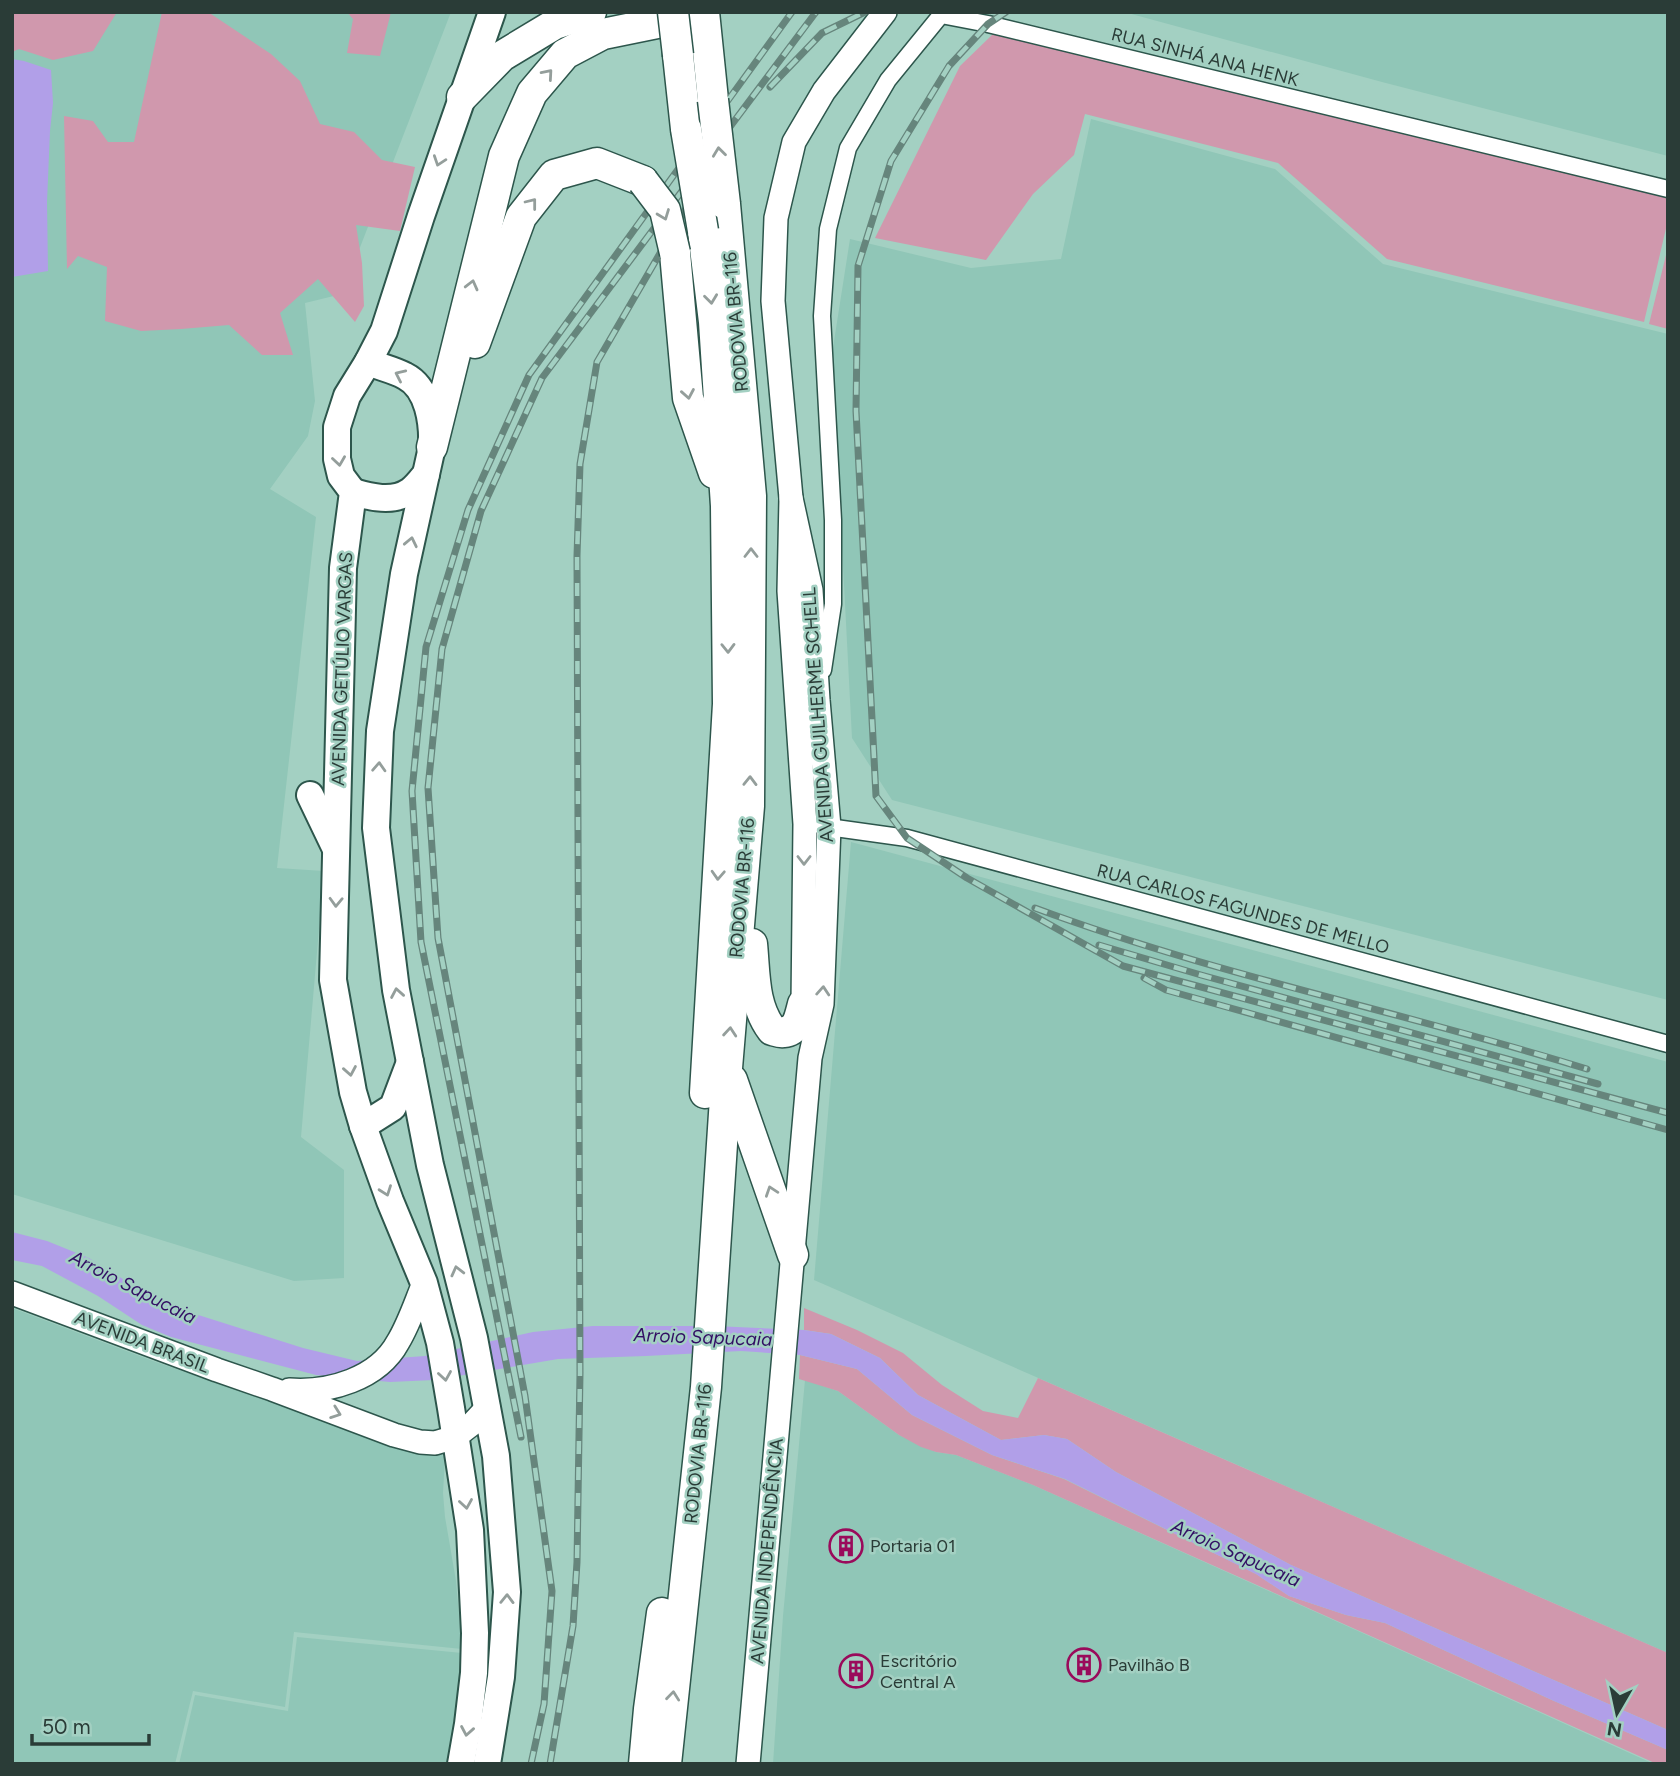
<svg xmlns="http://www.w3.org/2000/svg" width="1680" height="1776" font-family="Figtree,sans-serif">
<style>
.built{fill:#90c6b7}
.green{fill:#d098ad}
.water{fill:#b19fe8}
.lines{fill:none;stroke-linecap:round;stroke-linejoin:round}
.street-casing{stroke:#2d564c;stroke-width:19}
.secondary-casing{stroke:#2d564c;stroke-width:26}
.primary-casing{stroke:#2d564c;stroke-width:30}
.highway-casing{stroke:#2d564c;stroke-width:33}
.street{stroke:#fff;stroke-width:16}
.secondary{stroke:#fff;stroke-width:23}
.primary{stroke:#fff;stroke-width:26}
.highway{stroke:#fff;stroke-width:30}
.rail-casing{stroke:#66857c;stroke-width:7}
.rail{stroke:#a3d0c2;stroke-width:4.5;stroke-dasharray:13;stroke-linecap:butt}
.highway-bridge-casing{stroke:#2d564c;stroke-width:33;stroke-linecap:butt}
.highway-bridge{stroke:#fff;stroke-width:30}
.oneway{stroke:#949e9b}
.labels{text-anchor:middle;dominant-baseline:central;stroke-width:5;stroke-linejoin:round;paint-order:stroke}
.street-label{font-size:18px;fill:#2a3c37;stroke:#a3d0c2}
.poi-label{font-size:18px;fill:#2a3c37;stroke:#a3d0c2;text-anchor:start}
.water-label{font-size:19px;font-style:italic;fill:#320f64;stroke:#a3d0c2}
</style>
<rect width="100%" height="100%" fill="#a3d0c2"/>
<g class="built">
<path d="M12,12H451L342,294L305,303L315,401L308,436L270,489L316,517L277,868L324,871L301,1137L344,1170V1278L294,1281L12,1194Z"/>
<path d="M1124,12H1668V156L1382,82Z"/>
<path d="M1091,119L1275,169L1383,264L1668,334V1000L892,800L852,738L832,354L850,239L971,268L1061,259Z"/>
<path d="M851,842L1668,1062V1653L814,1280Z"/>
<path d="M12,1308L153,1361L330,1422L440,1453L445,1458L443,1493L445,1517L456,1581L462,1649L294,1632L285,1707L193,1691L175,1764H12Z"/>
<path d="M805,1380L838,1391L899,1435L936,1452L956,1455L1033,1485L1654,1764H773L783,1616Z"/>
<path d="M297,1637L462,1653L456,1735L451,1764H179L195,1695L288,1711Z"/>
</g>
<g class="green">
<path d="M12,12H117L93,51L53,60L19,49L12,52Z"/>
<path d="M162,12H208L271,54L300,81L320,124L354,132L382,160L415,167L400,231L356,225L362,263L364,306L355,322L318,279L280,313L293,355H262L229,325L181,329L141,331L105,321L107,267L78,256L67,269L64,116L93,121L108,142H134Z"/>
<path d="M347,12H391L380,56L347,53L353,19Z"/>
<path d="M993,34L1668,196V220L1644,322L1387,259L1278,163L1085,114L1074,155L1033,194L986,260L875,238L960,66Z"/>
<path d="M1668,247V329L1649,324Z"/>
<path d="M804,1308L857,1330L903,1353L942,1385L983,1411L1018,1418L1038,1378L1668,1653V1730L1291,1565L1116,1472L1067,1439L1044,1435L1001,1440L918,1395L880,1358L831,1334L804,1330Z"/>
<path d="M800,1355L857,1369L912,1415L992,1455L1064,1479L1256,1574L1289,1596L1346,1615L1385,1623L1554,1701L1668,1750V1764H1657L1033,1485L956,1455L936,1452L921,1447L899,1435L838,1391L799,1379Z"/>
</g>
<g class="water">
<path d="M12,59L24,61L51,70L53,103L50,131L47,202L48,271L12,277Z"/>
<path d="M12,1232L47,1241L89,1258L152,1297L192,1313L303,1348L357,1361L425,1356L533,1332L593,1326H714L804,1330L831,1334L880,1358L918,1395L1001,1440L1044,1435L1067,1439L1116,1472L1291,1565L1668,1730V1750L1554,1701L1385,1623L1346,1615L1289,1596L1256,1574L1065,1479L992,1455L912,1415L857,1369L800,1355L741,1351L646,1356L558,1359L434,1380L390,1382L316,1375L171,1337L142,1325L98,1296L42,1266L12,1260Z"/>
</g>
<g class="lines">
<defs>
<g id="street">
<path d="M823,670L833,604V520L822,316L828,229L848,148L888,80L941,15L988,24L1668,189"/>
<path d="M821,826L907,838L1668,1044"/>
</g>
<g id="secondary">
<path d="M805,1020L803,1004L805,824L789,591L791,498L773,301L776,218L794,142L824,91L885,12"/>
<path d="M12,1293L217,1370L272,1389L394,1435L420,1442L435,1443L455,1437L472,1424L488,1407"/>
<path d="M289,1390C329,1393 378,1379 398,1342C409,1324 416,1302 424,1283"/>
<path d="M748,1764L810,1058L822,1004L829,827L818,700L811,590L791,498"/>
</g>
<g id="primary">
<path d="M368,362C380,367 394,370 405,376C429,388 433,424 432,447L404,574L380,731L376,828L396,990L430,1165L474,1338L496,1456L507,1592L501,1677L487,1764"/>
<path d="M353,492C370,497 393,503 410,491C416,487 421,480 426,474"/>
<path d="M310,795L335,847"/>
<path d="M363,1126L393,1107L410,1062"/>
<path d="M461,1764L468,1724L474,1673L475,1633L470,1530L451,1408L440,1343L424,1283L390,1201L363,1126L353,1092L333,980L343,568L353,492L341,476L337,459V427L347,396L368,362L384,331L421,216L492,12"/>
</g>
<g id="highway">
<path d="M704,12L713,100"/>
<path d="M678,55L686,129"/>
<path d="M462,97L502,56L555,24L591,12"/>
<path d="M703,231L714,322L726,506L728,704L705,1093"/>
<path d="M675,253L688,398L714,473"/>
<path d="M475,343L521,217L554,175L597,163L643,181"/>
<path d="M432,447L504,156L532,93L565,54L603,34L657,23L698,12"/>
<path d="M752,944C755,974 753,1005 772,1030C776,1031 780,1033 784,1032C798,1031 800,1015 803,1004"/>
<path d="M732,1080L793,1255"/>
<path d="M644,1764L649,1709L662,1613"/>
<path d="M666,1764L706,1387L727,1068L749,806L751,496L725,204"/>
</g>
</defs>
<use href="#street" class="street-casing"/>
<use href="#secondary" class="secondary-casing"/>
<use href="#primary" class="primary-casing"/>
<use href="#highway" class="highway-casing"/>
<use href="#street" class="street"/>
<use href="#secondary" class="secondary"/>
<use href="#primary" class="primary"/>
<use href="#highway" class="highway"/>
<defs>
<g id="rail">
<path d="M1006,12L988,24L949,66L891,161L858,266L856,411L876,796L907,838L967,878L1123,966L1668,1113"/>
<path d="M770,87L822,33L865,12"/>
<path d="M1035,908C1215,975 1404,1012 1587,1069"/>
<path d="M1099,945L1201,975L1598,1084"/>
<path d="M1144,978L1166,990L1668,1130"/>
<path d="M521,1437L421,942L412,791L426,647L468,510L529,375L792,12"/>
<path d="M531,1764L544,1704L552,1591L525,1396L438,938L428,788L442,649L481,511L542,378L816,12"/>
<path d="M550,1764L573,1626L577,1562L580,1373L577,556L580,464L597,362L710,167"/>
</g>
</defs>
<use href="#rail" class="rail-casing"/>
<use href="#rail" class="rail"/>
<defs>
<g id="highway-bridge">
<path d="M673,12L678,55"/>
<path d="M713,100L725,204"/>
<path d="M686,129L703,231"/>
<path d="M643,181L665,210L675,253"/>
</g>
</defs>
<use href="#highway-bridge" class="highway-bridge-casing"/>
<use href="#highway-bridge" class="highway-bridge"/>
</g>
<defs><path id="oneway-chevron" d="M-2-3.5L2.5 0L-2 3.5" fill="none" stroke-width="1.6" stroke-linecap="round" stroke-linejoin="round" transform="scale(1.75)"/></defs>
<g class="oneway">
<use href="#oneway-chevron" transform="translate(548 74) rotate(-49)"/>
<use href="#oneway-chevron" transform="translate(719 152) rotate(-97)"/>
<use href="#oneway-chevron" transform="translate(439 161) rotate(109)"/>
<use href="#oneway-chevron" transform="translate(532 203) rotate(-52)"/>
<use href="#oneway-chevron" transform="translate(664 215) rotate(69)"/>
<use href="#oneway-chevron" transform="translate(472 285) rotate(-76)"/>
<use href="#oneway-chevron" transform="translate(711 299) rotate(83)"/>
<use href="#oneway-chevron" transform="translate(400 375) rotate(-155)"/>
<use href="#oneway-chevron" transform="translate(688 394) rotate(80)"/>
<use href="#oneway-chevron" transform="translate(339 461) rotate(82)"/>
<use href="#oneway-chevron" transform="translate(411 542) rotate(-78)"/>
<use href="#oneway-chevron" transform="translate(751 553) rotate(-90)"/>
<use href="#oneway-chevron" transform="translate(728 648) rotate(89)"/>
<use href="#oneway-chevron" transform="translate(379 767) rotate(-87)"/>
<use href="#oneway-chevron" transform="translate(750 781) rotate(-89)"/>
<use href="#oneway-chevron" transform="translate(804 860) rotate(90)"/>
<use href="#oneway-chevron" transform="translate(718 875) rotate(93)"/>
<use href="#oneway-chevron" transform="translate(336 902) rotate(92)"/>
<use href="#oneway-chevron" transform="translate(823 991) rotate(-86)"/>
<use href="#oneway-chevron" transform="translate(397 993) rotate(-100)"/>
<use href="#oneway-chevron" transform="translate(730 1032) rotate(-85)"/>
<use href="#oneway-chevron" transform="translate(350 1071) rotate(80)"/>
<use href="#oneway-chevron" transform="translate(386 1191) rotate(70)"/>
<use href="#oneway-chevron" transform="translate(771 1191) rotate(-109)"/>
<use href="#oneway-chevron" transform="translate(457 1271) rotate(-104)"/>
<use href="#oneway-chevron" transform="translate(445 1376) rotate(81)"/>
<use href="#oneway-chevron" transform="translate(336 1413) rotate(20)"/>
<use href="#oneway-chevron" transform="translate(466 1504) rotate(81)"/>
<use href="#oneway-chevron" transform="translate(507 1599) rotate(-89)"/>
<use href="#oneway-chevron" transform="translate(673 1696) rotate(-84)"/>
<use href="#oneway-chevron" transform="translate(467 1731) rotate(100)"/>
</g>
<defs>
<symbol id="building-ring" viewBox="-11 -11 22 22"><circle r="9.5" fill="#a3d0c2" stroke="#9a0a5b" stroke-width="1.5"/><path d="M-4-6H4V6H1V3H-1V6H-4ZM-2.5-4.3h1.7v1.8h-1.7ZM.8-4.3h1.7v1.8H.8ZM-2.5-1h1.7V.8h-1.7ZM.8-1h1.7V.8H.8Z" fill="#9a0a5b"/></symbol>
</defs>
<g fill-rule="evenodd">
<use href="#building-ring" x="827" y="1527" width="38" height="38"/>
<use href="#building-ring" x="1065" y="1646" width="38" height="38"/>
<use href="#building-ring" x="837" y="1652" width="38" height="38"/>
</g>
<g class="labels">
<g class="street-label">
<text transform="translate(1205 57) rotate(14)">RUA SINHÁ ANA HENK</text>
<text transform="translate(736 322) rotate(-95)">RODOVIA BR-116</text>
<text transform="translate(342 669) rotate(-88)">AVENIDA GETÚLIO VARGAS</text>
<text transform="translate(818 715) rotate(-94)">AVENIDA GUILHERME SCHELL</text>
<text transform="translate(742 888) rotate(-85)">RODOVIA BR-116</text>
<text transform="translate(1243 909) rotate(15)">RUA CARLOS FAGUNDES DE MELLO</text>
<text transform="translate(142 1342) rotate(21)">AVENIDA BRASIL</text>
<text transform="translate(698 1454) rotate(-84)">RODOVIA BR-116</text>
<text transform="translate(767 1551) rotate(-85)">AVENIDA INDEPENDÊNCIA</text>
</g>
<g class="poi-label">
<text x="870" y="1546">Portaria 01</text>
<text x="880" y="1661">Escritório<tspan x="880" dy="21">Central A</tspan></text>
<text x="1108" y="1665">Pavilhão B</text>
</g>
<g class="water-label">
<text transform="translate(133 1287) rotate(27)">Arroio Sapucaia</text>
<text transform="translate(703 1337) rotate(2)">Arroio Sapucaia</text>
<text transform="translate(1236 1553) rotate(24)">Arroio Sapucaia</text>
</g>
</g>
<rect width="1680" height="1776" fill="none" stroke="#2a3c37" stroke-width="28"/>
<g transform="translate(1617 1713) rotate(189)" stroke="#a3d0c2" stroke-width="5" paint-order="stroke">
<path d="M0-5L12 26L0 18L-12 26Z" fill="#2a3c37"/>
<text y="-10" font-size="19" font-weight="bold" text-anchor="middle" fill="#2a3c37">N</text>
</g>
<path d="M32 1734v10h117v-10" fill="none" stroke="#2a3c37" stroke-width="3.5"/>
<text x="42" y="1734" font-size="21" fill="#2a3c37" stroke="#a3d0c2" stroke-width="5" paint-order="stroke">50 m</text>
</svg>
